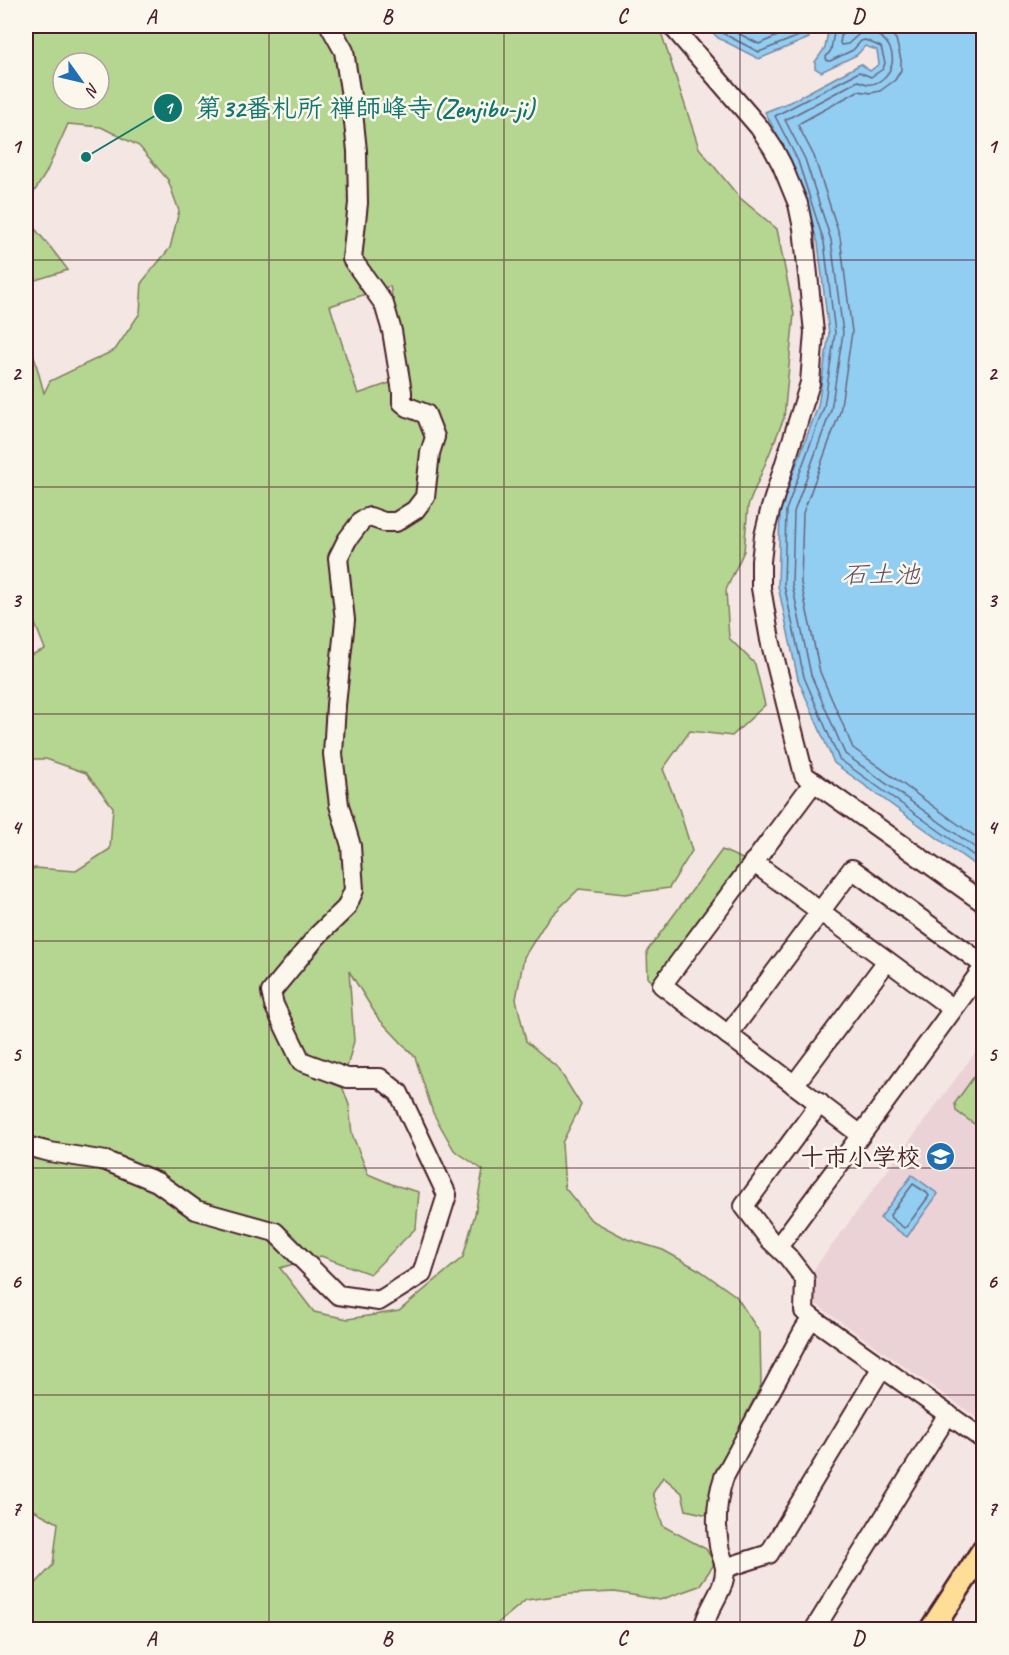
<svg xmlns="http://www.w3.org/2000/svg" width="1009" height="1655" font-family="Caveat,'Klee One',sans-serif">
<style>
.built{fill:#ebd2d6}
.green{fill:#b4d690;stroke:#7f7a5e;stroke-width:1.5;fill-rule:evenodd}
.water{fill:#92cdf2;stroke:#7587a2;stroke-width:1.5}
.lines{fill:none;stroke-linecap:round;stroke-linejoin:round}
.shore{stroke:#67657b;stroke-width:1.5}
.minor-casing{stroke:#4a1f2b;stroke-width:22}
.major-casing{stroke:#4a1f2b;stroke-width:27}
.minor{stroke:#fbf7ec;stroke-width:18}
.major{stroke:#fedd96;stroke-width:22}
.grid{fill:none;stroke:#4a1f2b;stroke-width:1.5;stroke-opacity:0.55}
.labels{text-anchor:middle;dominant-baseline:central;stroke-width:5;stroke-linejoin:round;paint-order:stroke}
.poi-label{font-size:24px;font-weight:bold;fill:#4a1f2b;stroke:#fbf7ec;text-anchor:end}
.water-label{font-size:26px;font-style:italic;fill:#605367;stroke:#fbf7ec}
.leader{fill:none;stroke:#0f766e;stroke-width:2}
.callout-dot{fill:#0f766e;stroke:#fbf7ec;stroke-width:2}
.mark-label{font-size:18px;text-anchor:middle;font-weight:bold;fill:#fff}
.callout-label{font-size:26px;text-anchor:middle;font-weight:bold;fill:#0f766e;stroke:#fbf7ec;stroke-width:5;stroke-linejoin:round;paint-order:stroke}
.neatline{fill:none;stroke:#4a1f2b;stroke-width:2}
.grid-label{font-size:20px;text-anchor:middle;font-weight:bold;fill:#4a1f2b}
</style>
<rect width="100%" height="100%" fill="#f4e6e2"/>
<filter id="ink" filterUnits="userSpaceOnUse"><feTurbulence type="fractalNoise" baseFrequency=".0167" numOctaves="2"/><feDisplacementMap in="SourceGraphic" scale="12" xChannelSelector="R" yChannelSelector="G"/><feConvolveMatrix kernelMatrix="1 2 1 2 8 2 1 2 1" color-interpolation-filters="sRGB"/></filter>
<g filter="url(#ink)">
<path class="built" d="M983,1042V1422L817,1305L811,1298L812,1272Z"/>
<g class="green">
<path d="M26,26H659L699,148L739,197L777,229L794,314L784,418L748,506L744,551L726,590L729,638L755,664L765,705L732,736L690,731L663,769L679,809L692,851L669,888L625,894L579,889L547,920L524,957L516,999L526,1041L558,1068L581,1105L562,1143L565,1188L591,1220L627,1239L663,1250L701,1271L736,1296L760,1333L761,1385L718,1470L708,1515L686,1510L682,1493L663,1477L653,1493L663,1526L706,1549L715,1563L699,1586L660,1600L615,1592L571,1594L526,1600L492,1628L495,1629H26V1594L53,1565L58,1523L26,1506V1072L29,1056L26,1051V876L34,868L76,871L110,849L113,807L86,773L46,759H26V657L45,649L26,601V327L44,393L50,381L115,350L140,313L142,282L170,248L179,211L168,180L139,146L101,127L68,124L46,173L26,205ZM63,63H99V99H63ZM390,286L407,377L358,394L330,306ZM349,971L378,1018L415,1057L433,1113L454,1150L483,1170L475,1214L463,1257L399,1311L348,1319L314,1312L280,1268L321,1256L370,1274L416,1228L419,1192L394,1185L368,1174L352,1134L349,1105L342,1086L354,1041Z"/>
<path d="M26,218L51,248L68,270L32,281L26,306Z"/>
<path d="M722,850L745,860L653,982L648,978L647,951Z"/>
<path d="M983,1064V1130L956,1111L955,1103Z"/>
</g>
<g class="water">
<path d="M706,26H804L809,38L759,59L718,38Z"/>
<path d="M829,26H983V871L834,763L798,679L778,586L780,509L818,406L829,334L818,243L792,163L765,112L790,102L861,64L870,71L879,64L877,50L865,46L857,55L821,72L815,68V62L825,48Z"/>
<path d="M912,1175L938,1194L907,1237L880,1218Z"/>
</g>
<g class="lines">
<g class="shore">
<path d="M714,26L722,33L759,52L799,36L800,33L799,26"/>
<path d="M724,26L759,44L789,31L791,26"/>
<path d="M835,26L831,50L826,57L827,61H830L853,50L861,41L865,40L881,47L885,63L883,69L871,77L859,72L775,116L798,161L824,242L835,333L824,407L786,510L784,585L804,677L839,759L984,863"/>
<path d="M843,26L840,43L841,45L848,44L859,34C886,26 906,62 881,80C877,83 873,85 867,84C864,83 861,82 858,81L785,120L805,159L831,240L843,333L831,410L794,512L792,584L811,675L845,754L984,854"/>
<path d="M875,26L888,31L896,39L901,60V70L895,80L880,91L871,93L858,91L800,123L798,125L814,156L840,237L852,332L840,412L803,513L801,583L820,672L853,748L984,843"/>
<path d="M913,1184L927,1193L929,1196L907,1226L904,1228L891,1218L890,1215Z"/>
</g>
<defs>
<g id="minor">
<path d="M672,26L759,127L773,148L782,165L798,204L803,228L814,332L810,383L770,511L764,536L761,561V588L770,640L804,775L984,903"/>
<path d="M814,782L662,985L861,1135L984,967"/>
<path d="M753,862L953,1009"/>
<path d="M728,1035L852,869L984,965"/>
<path d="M794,1085L887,961"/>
<path d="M26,1146L50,1152L106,1161L157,1182L196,1210L275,1232L338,1295L379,1301L422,1274L447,1195L399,1093L380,1078H347L301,1061L274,1005L271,992L318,935L346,908L354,890L351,846L339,805L333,754L336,705L345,620L338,558L347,540L362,520L370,517L384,522H396L415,510L425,497L430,453L435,437L426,414L408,407L402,402V392L392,331L384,304L352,259L358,203L357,151L352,103L344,51L330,26"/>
<path d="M778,1247L861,1135"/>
<path d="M812,1318L804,1311L805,1279L788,1257L769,1239L744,1206L820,1103"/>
<path d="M725,1568L769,1554L882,1367"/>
<path d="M703,1630C706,1608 726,1591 725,1568C724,1561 720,1553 719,1546C715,1521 716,1500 724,1477L804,1330L812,1318L984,1440"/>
<path d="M814,1630L948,1414"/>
</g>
<path id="major" d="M931,1630L984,1549"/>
</defs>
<use href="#minor" class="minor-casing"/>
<use href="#major" class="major-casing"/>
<use href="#minor" class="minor"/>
<use href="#major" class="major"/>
</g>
</g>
<path class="grid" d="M269,26V1630M504,26V1630M740,26V1630M26,260H984M26,487H984M26,714H984M26,941H984M26,1168H984M26,1395H984"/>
<defs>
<symbol id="school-disc" viewBox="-11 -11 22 22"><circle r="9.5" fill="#1f6fb2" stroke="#fbf7ec"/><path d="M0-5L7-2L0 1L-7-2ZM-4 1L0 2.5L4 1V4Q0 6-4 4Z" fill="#fff"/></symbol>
</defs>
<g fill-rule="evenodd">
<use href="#school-disc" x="924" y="1140" width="33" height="33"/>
</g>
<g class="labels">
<g class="poi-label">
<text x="920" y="1157">十市小学校</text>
</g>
<g class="water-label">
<text x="881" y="574">石土池</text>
</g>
</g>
<path class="leader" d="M86 157L168 108"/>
<g class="callout-dot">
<circle cx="86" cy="157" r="6"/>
<circle cx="168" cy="108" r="15"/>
</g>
<g class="mark-label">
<text x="168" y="114">1</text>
</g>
<g class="callout-label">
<text x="365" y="117">第32番札所 禅師峰寺(Zenjibu-ji)</text>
</g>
<rect width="1009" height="1655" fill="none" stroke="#fbf7ec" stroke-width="66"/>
<g transform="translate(81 81) rotate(124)"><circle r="28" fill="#fbf7ec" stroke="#b4a19f" stroke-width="1.5"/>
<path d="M0-4.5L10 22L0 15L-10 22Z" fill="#1f6fb2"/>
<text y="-9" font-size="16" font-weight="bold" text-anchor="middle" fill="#4a1f2b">N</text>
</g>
<rect x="33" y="33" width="943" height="1589" class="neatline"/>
<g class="grid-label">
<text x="151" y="23">A</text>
<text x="387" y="23">B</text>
<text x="622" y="23">C</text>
<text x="858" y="23">D</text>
<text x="16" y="153">1</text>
<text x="992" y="153">1</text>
<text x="16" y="380">2</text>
<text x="992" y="380">2</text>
<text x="16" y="607">3</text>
<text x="992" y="607">3</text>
<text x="16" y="834">4</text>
<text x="992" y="834">4</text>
<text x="16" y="1061">5</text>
<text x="992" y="1061">5</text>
<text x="16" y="1288">6</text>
<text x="992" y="1288">6</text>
<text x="16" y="1515">7</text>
<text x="992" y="1515">7</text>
<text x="151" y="1645">A</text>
<text x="387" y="1645">B</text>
<text x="622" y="1645">C</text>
<text x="858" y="1645">D</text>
</g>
</svg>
